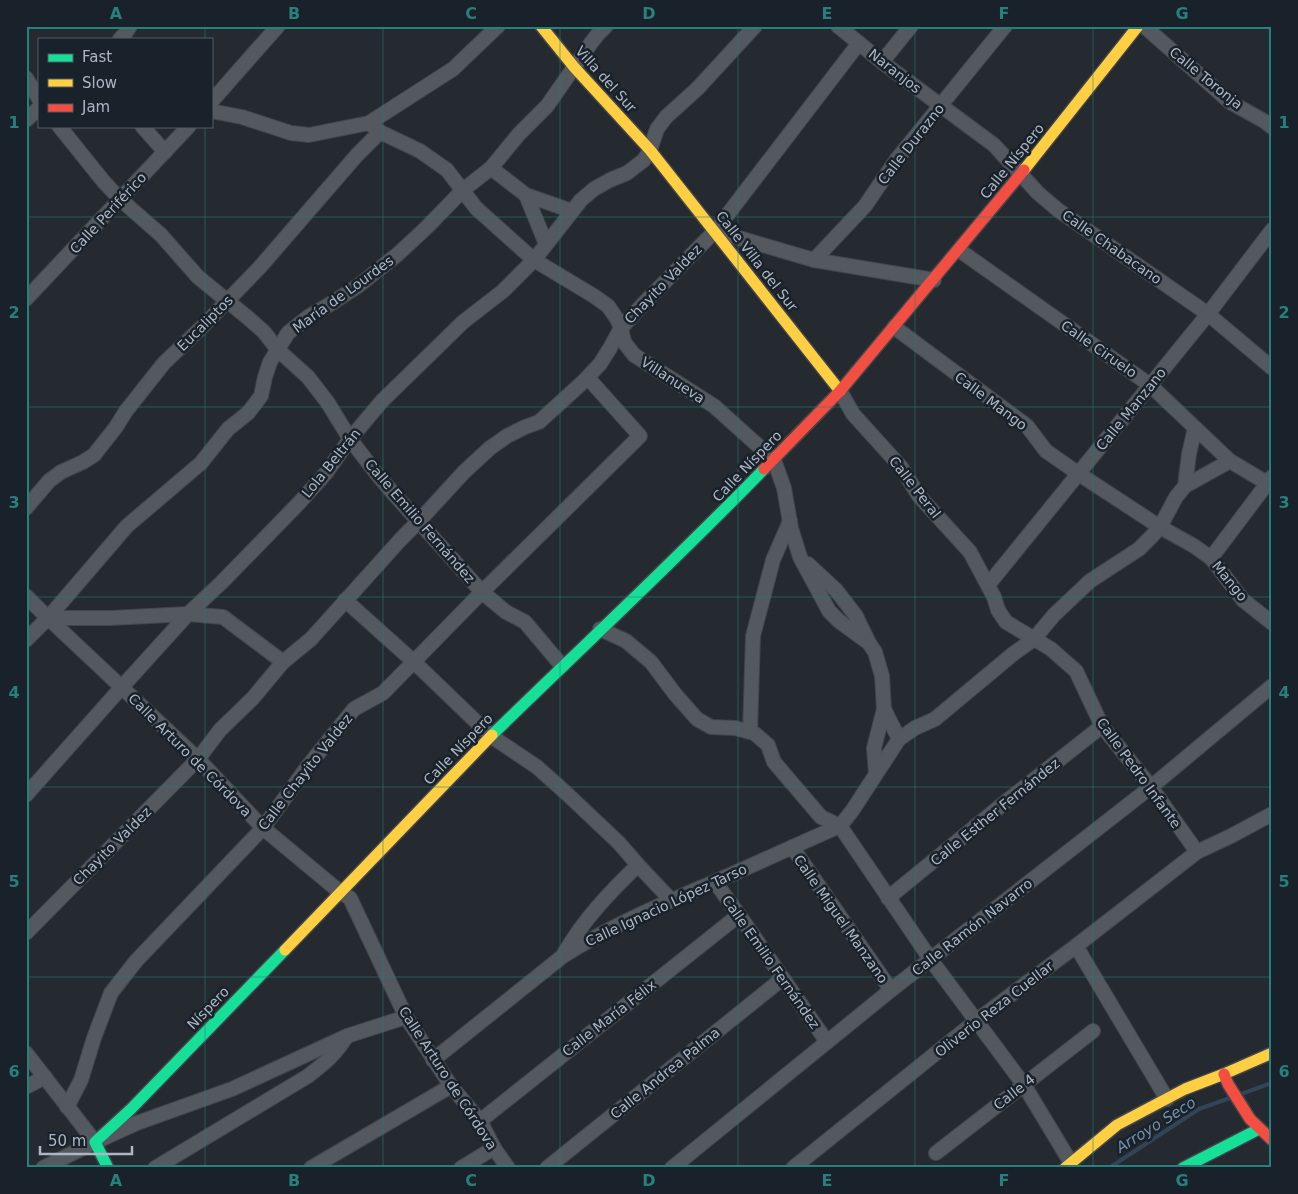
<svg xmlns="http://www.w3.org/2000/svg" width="1298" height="1194" font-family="'DejaVu Sans',sans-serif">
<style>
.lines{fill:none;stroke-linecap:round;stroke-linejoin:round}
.stream{stroke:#324458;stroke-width:4}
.street-casing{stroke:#42464b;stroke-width:16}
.fast-casing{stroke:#42464b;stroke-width:14}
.slow-casing{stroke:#42464b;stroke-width:14}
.jam-casing{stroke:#42464b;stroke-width:14}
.street{stroke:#54585f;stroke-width:14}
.fast{stroke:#16e098;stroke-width:11}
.slow{stroke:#ffcf43;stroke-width:11}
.jam{stroke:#f24e42;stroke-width:11}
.grid{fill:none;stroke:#27807b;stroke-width:1;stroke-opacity:0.55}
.labels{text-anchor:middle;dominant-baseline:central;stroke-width:5;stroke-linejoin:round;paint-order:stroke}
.street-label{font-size:14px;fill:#adb7c3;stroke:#19212a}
.water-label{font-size:15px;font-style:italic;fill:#758faa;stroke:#19212a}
.neatline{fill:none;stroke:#27807b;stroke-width:2}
.grid-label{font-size:16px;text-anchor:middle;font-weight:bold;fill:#27807b}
</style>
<rect width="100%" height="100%" fill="#252a30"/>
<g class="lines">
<g class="stream">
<path d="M1241,1094L1272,1083"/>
<path d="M1109,1168L1199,1109L1230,1098"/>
</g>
<defs>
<g id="street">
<path d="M838,26L882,62L994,145L1038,193L1058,210L1208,314L1272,368"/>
<path d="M1144,26L1230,102L1264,121L1272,127"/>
<path d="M120,39L125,34L130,26"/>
<path d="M882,62L911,26"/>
<path d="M26,78L39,99"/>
<path d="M211,102L278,26"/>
<path d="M211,111L242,117L291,133L309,135L369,123L453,69L498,26"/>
<path d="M26,120L39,108"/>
<path d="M369,123L380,132L420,151L447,170L476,208L534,260L594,296L608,306L617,319L621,328L624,342L634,355L714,406L774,460L784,488L791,528L800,557L829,611L839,621L869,643L875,652L882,676L884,709L899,739"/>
<path d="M59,126L104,182L121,200L161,235L198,277L247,317L264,332L278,350L308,377L328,403L350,439L376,473L393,493L482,592L506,612L525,622L562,666"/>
<path d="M142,126L165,152"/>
<path d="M491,168L526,195L572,211"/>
<path d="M526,195L546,244"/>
<path d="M715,231L814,260L934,280"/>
<path d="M959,250L1150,385L1230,461L1267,483L1272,487"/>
<path d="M814,260L865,206L897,159L1005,26"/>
<path d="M26,299L189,126"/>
<path d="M894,327L1027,426L1046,451L1079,474L1160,527L1194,546L1211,558L1243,600L1272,623"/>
<path d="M840,391L853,414L901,467L919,496L970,552L994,597L998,610L1006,622L1051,649L1076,671L1102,726L1151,787L1197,852"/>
<path d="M1185,486L1230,461"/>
<path d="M26,508L49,481L61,472L83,462L94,455L116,427L126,411L164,363L204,325L260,267L357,155L380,132"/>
<path d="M1211,558L1272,477"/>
<path d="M808,564L836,590L856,616L868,641"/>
<path d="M988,585L1208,314L1272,230"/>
<path d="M26,596L48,618L198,759L263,828L340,892L350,898L406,1017L451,1086L480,1121L494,1148L508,1168"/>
<path d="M345,600L413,661L491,736L537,767L565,792L619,843L638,865L671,900"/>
<path d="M48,618H111L188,614L223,617L283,662"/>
<path d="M600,629L626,641L651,662L675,694L697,719L711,727L735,728L754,733L768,745L774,762L821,817L840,826"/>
<path d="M26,640L48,618L127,526L201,463L228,429L248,413L261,396L265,377L270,362L288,333L308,317L332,303L358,286L398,254L427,227L463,190L491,168L519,134L547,106L591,43L598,34L606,26"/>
<path d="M750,732L753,636L773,560L790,521"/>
<path d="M876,773L874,748L884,709"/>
<path d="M26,795L121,688L188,614L222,582L299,503L326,473L350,439L382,401L463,322L503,291L534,260L581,200L594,189L610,180L627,173L644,160L650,150L657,129L666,117L698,88L755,26"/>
<path d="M840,826L931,960L1024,1085L1071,1163"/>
<path d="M792,847L891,990"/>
<path d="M715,882L739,915L827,1042"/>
<path d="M888,898L1003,804L1102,726"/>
<path d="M26,933L198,759L220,730L253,698L283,662L311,639L401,539L419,521L464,472L490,448L507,436L525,427L539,422L583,382L600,364L610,348L621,328L646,301L715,231L859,43"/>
<path d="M1076,946L1167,1099"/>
<path d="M564,954C583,920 610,892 638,865"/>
<path d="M26,1053L95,1142"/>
<path d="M433,1060L563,956C610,926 663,904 714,882C756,864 798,844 840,826L852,811L899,739L915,728L935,719L1013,654L1034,639L1054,615L1090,581L1139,549L1152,536L1160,527L1176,497L1185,486L1189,454L1195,428"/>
<path d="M26,1087L45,1077"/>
<path d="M67,1107L81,1080L94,1038L111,993L136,961L263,828L308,766L354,709L383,693L482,592L640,436L588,378"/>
<path d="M480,1121L739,915"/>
<path d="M936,1153L1093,1031"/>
<path d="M43,1168L95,1142L137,1123L232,1089L347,1036L406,1017"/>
<path d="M155,1168L308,1076C326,1062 334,1056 347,1036"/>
<path d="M311,1168L451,1086"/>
<path d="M461,1168L494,1148"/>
<path d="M547,1168L782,979"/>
<path d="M672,1168L891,990L1151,787L1272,686"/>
<path d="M793,1168L976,1021L1076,946L1197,852L1231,836L1272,814"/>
</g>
<g id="fast">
<path d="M492,735C583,646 676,560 764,469"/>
<path d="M108,1168L95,1142L131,1109L285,950"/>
<path d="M1183,1168L1259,1129"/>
</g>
<g id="slow">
<path d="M541,26L574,67L650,150L840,391"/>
<path d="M1024,170L1138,26"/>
<path d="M285,950L492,735"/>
<path d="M1065,1168L1117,1125L1185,1089L1224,1074L1272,1053"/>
</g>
<g id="jam">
<path d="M764,469L840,391L1024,170"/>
<path d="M1224,1074L1228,1084L1250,1119L1272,1140"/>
</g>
</defs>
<use href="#street" class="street-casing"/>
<use href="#fast" class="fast-casing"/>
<use href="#slow" class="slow-casing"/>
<use href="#jam" class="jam-casing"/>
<use href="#street" class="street"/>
<use href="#fast" class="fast"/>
<use href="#slow" class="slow"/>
<use href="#jam" class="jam"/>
</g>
<path class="grid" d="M205,26V39M383,26V1168M560,26V1168M738,26V1168M915,26V1168M1093,26V1168M205,126V1168M26,217H1272M26,407H1272M26,597H1272M26,787H1272M26,977H1272"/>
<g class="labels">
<g class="street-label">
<text transform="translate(895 71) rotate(38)">Naranjos</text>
<text transform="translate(1206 78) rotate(39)">Calle Toronja</text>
<text transform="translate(606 79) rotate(48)">Villa del Sur</text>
<text transform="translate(911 144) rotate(-52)">Calle Durazno</text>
<text transform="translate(1012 161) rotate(-51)">Calle Níspero</text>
<text transform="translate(108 213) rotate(-47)">Calle Periférico</text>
<text transform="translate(1112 247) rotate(35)">Calle Chabacano</text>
<text transform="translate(757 261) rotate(52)">Calle Villa del Sur</text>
<text transform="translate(663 284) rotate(-46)">Chayito Valdez</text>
<text transform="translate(343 294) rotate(-36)">María de Lourdes</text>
<text transform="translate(205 323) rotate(-45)">Eucaliptos</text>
<text transform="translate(1099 349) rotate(35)">Calle Ciruelo</text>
<text transform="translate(673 380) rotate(33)">Villanueva</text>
<text transform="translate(991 401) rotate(37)">Calle Mango</text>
<text transform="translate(1131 409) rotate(-51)">Calle Manzano</text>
<text transform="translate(331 463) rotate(-51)">Lola Beltrán</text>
<text transform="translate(747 466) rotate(-46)">Calle Níspero</text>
<text transform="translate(915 487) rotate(52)">Calle Peral</text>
<text transform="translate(420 521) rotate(49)">Calle Emilio Fernández</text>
<text transform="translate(1230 581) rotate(51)">Mango</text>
<text transform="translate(458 749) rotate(-46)">Calle Níspero</text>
<text transform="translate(190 755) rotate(45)">Calle Arturo de Córdova</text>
<text transform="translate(305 772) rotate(-52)">Calle Chayito Valdez</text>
<text transform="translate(1139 773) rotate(54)">Calle Pedro Infante</text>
<text transform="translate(995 812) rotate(-39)">Calle Esther Fernández</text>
<text transform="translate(112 846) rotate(-45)">Chayito Valdez</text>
<text transform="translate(666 905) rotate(-25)">Calle Ignacio López Tarso</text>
<text transform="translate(841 919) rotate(55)">Calle Miguel Manzano</text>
<text transform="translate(972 927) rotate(-38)">Calle Ramón Navarro</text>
<text transform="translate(771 962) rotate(55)">Calle Emilio Fernández</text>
<text transform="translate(208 1008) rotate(-46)">Níspero</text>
<text transform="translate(994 1009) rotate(-38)">Oliverio Reza Cuellar</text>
<text transform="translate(609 1018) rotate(-38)">Calle María Félix</text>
<text transform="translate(665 1073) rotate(-39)">Calle Andrea Palma</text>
<text transform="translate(448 1078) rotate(57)">Calle Arturo de Córdova</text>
<text transform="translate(1014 1092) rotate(-38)">Calle 4</text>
</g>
<g class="water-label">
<text transform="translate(1156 1125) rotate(-32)">Arroyo Seco</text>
</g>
</g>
<rect width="1298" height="1194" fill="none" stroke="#19212a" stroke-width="55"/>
<rect x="38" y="38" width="175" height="90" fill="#19212a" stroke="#545d67"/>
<rect x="48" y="54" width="25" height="8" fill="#16e098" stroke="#545d67"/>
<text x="82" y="62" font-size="15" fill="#adb7c3">Fast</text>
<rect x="48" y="79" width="25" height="8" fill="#ffcf43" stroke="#545d67"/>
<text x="82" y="88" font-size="15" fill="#adb7c3">Slow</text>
<rect x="48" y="104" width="25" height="8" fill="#f24e42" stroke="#545d67"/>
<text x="82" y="112" font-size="15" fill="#adb7c3">Jam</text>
<path d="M40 1146v8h92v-8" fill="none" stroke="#adb7c3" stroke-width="2.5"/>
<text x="48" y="1146" font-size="15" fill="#adb7c3" stroke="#19212a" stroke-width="4" paint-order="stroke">50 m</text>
<rect x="28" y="28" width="1242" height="1138" class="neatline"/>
<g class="grid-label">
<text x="116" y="19">A</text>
<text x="294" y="19">B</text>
<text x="471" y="19">C</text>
<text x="649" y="19">D</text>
<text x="827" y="19">E</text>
<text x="1004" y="19">F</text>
<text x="1182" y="19">G</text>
<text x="14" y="128">1</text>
<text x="1284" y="128">1</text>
<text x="14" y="318">2</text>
<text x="1284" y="318">2</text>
<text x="14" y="508">3</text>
<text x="1284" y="508">3</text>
<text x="14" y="698">4</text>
<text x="1284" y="698">4</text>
<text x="14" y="887">5</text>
<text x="1284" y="887">5</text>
<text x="14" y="1077">6</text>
<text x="1284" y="1077">6</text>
<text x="116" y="1186">A</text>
<text x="294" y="1186">B</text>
<text x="471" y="1186">C</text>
<text x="649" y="1186">D</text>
<text x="827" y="1186">E</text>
<text x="1004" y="1186">F</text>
<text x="1182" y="1186">G</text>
</g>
</svg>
